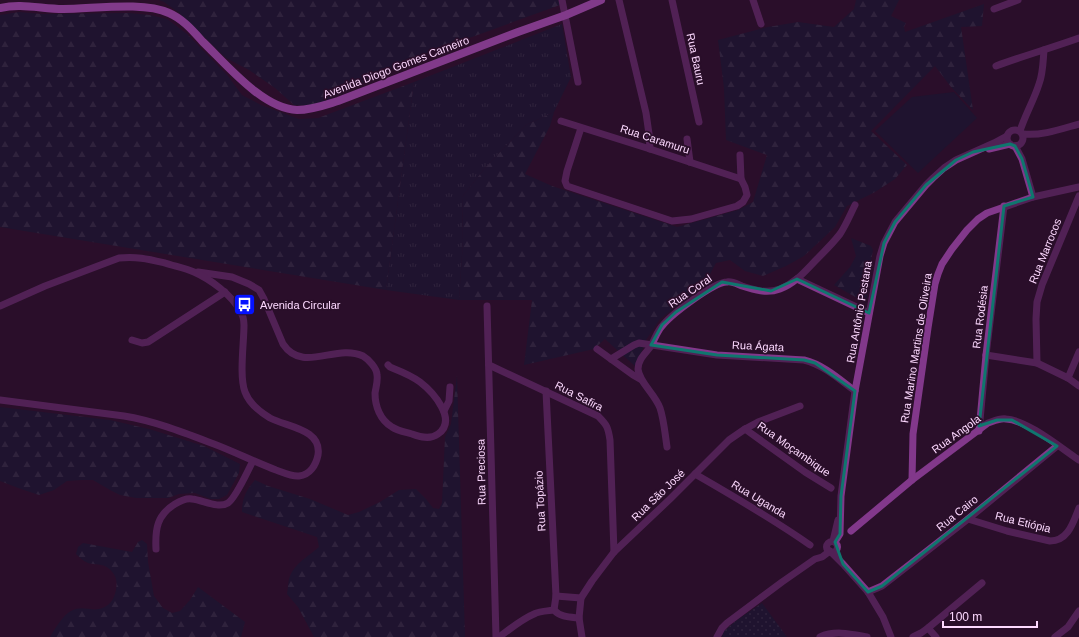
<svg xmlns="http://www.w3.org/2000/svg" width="1079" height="637" font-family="Helvetica,sans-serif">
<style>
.grass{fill:url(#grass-tufts)}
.forest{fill:url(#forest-firs)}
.park{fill:url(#park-dots)}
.garden{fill:#121935}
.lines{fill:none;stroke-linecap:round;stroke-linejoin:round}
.street{stroke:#82388b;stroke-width:7}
.secondary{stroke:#ec70ff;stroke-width:8}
.marked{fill:none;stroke:#0f766e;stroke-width:3;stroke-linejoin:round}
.labels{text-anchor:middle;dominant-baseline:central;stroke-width:3.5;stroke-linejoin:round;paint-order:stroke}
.street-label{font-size:11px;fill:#fdd9ff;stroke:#2a0f2a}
.poi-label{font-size:11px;fill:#fdd9ff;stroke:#2a0f2a;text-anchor:start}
</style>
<defs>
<pattern id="grass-tufts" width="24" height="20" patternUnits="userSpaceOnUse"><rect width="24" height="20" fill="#121935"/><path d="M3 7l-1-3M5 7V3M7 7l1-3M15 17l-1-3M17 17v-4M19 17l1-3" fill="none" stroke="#353a53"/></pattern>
<pattern id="forest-firs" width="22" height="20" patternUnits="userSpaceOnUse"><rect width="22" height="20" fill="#121935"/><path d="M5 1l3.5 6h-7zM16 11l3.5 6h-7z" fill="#353a53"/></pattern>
<pattern id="park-dots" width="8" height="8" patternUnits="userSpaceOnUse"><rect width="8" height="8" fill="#121935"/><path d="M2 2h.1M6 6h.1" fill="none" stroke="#353a53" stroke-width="1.8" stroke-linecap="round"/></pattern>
</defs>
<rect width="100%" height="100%" fill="#2a0f2a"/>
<path class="grass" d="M562,24L571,77L554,112L526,125L485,168L462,197L463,241L459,300L386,290L414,82Z"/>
<g class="forest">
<path d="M159,0H558L560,5L425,54L315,106L294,105L275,88L249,70L226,58L178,12L164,2Z"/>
<path d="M856,0H899L891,16L906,23L904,27L905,32L984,4L982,26L961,27L973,110L951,87L935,66L871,131L907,165L895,179L875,192L847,206L835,227L804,256L786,266L763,276L745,271L730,260L716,263L710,274L709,282L660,319L646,340L636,367L605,339L594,349L524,365L532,300H459L463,241L462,197L485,168L526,125L554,112L550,126L525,174L552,186L677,227L738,210L753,202L767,155L726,140L724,88L718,40L768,27L798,22L834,27L854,9Z"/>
<path d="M19,12L42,14L129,13L150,15L167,19L187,34L228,76L242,95L261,105L299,119L318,118L414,82L386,290L0,227V15Z"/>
<path d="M851,238L871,246L873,250L871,261V269L866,303L834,285L850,267L856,256Z"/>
<path d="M457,376L465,637H314L298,607L287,594C288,589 288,581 290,576C295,563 309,556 319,547L317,537L242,512C242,499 246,490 255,480L268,486L310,499L348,515L359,512L380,502L399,490L416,489L426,499L433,508L439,509L442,503L445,437L451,424Z"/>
<path d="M0,407L110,420L149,429L204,446L240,464L239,473L227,495L219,499H211L195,493L179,494L168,498H136L120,495L110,490L93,480H81L67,481L54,490L39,495L21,489L0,481Z"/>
<path d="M142,540L147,544L148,562L154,596L163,608L172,613L180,611L190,600L198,587L245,622L241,637H50C54,630 64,614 71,611C82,605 90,611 99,609C109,607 114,600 116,590C117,584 117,578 113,573C105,562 98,566 88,563C83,561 80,558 76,554L78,547L83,543L132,552L138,542Z"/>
</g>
<path class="park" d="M762,603L787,637H722L723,632L737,620Z"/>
<path class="garden" d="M954,92L977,118L918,173L875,131L912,97Z"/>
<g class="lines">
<g class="street">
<path d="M562,0L578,82"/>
<path d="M619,0L646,113L649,134L650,149"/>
<path d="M672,0L699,122"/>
<path d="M753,0L761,24"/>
<path d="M994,9L1018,0"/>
<path d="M996,66C1023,56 1051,48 1079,38"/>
<path d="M561,121L650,149L741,179"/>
<path d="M581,128L567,171L565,181L567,186L672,221L691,219L737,206L743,202L747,195L745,187L741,179L740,155"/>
<circle cx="1015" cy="138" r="8"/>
<path d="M1020,131C1025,115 1034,100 1039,84C1043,74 1043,62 1044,50"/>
<path d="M1023,134C1042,136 1061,129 1079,124"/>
<path d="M687,139L690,162"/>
<path d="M1015,146L1022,159L1033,197"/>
<path d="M989,149L1010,144"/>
<path d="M198,272L232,277L249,284L259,290L264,299L283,344C303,374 336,343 363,356C368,359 377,368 377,375C378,381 376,387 375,393C375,406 380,420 392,427C398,431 405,432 412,434C420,437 430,440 438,434C458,420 433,392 420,382C411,375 400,371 390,367L388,365"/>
<path d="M797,279L869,313"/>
<path d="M0,306L45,286L119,258C136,256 148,259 165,263C174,266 185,268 194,272C210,279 232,295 240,311C243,315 244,320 244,325C244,343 239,376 245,392C249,403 260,412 270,418C287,427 322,429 318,455C316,465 310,475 299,476C292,477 282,472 276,470C255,462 235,452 214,444C185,433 155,421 124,416L0,400"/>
<path d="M487,306L496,637"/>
<path d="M132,340L142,343L148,342L225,292"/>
<path d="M597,349L633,375L640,379"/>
<path d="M986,355L1037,363L1068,378L1079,386"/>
<path d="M611,359L634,345L639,343L717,355L804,360C824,365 839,379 855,391"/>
<path d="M1037,363L1036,319L1037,302L1042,285L1079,196"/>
<path d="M489,365L598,416C607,425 608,427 610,440L614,552"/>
<path d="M1068,378L1079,352"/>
<path d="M546,391L556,596L554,610"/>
<path d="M444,411L449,401L450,387"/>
<path d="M745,429L805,472L831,488"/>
<path d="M979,431L986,355L1004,206"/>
<path d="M667,447C665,434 664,420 660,408C655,394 639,382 638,369C638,359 646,353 651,346C655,339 657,331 663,325C672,314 714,282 727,282C732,281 737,284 742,286C754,290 767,294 780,289C796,283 806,270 817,259C825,251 833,243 840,234C846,225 850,215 855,205"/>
<path d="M695,474C735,497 773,519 810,545"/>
<path d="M912,480L913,434L928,328L935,284L938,274L942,264L952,249L967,230L978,219L987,213L1033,197L1079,187"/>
<path d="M968,519L1007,531L1050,541C1068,541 1073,523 1079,508"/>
<path d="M851,531L912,480L988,423C994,421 1000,418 1006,419C1027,420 1061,448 1079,460"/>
<path d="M833,541L838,520"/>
<circle cx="832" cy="547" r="5.5"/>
<path d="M835,542L840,534L841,496L855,391L880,256L884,243L895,222L926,185L933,178L944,168L956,160L994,143L1007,136"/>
<path d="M156,549C155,529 157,515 175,504C180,501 187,498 192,499C203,500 218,509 228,503C236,498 248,470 253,461"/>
<path d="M831,552L843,564L868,592L883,617L891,637"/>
<path d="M868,592L882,586L968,519L1057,446"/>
<path d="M556,596L581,598"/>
<path d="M928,628L936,637"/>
<path d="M499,637C510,629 522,619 534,614C540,611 547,611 554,610C560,617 570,617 579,618"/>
<path d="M582,637L579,618L581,598L592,581L614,552L670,499L729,440L745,429L758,422L800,406"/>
<path d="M717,637L722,628L727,623L782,582L815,559L822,557L830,551"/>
<path d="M820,637C835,630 851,634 867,637"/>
<path d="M913,637L921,633L928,628L982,583"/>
<path d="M1055,637L1068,627L1079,611"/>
</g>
<path class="secondary" d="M0,8C21,3 42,9 63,9C93,9 143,1 169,13C183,19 193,31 203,42C226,64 263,109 297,110C312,110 325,105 338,101L518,32L566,15L601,0"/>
</g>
<path d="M0 0H1079V637H0ZM1010,144L1015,146L1022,159L1033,197L1004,206L979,426L997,420H1012L1057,446L882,586L868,592L843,564L835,542L840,534L841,496L855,391L815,363L804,360L717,355L651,345L662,325L676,312L722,282L771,291L797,279L869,313L884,243L895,222L926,185L956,160L973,152Z" fill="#2a0f2a" fill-opacity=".55" fill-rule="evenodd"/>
<path class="marked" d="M1010,144L1015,146L1022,159L1033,197L1004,206L979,426L997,420H1012L1057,446L882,586L868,592L843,564L835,542L840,534L841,496L855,391L815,363L804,360L717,355L651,345L662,325L676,312L722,282L771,291L797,279L869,313L884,243L895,222L926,185L956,160L973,152Z"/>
<defs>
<symbol id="bus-square" viewBox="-11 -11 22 22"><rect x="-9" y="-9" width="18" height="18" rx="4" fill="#0512ff" stroke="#2a0f2a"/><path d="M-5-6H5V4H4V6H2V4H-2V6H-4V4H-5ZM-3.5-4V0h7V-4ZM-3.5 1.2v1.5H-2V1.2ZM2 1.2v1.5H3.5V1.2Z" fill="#fff"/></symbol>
</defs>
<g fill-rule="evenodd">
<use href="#bus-square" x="232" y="292" width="25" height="25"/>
</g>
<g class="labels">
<g class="street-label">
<text transform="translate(696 59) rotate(78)">Rua Bauru</text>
<text transform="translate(396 67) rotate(-21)">Avenida Diogo Gomes Carneiro</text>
<text transform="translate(655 139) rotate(18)">Rua Caramuru</text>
<text transform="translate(1045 251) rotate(-68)">Rua Marrocos</text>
<text transform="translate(690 291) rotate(-34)">Rua Coral</text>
<text transform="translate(859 312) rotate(-80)">Rua Antônio Pestana</text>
<text transform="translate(980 317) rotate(-83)">Rua Rodésia</text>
<text transform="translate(758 346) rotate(3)">Rua Ágata</text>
<text transform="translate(916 348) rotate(-81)">Rua Marino Martins de Oliveira</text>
<text transform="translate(579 396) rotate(27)">Rua Safira</text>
<text transform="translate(956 434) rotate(-36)">Rua Angola</text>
<text transform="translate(794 449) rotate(35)">Rua Moçambique</text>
<text transform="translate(481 472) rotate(-91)">Rua Preciosa</text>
<text transform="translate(658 495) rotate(-44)">Rua São José</text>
<text transform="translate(759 499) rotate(31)">Rua Uganda</text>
<text transform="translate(540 501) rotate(-93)">Rua Topázio</text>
<text transform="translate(957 513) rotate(-39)">Rua Cairo</text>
<text transform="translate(1023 522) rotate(14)">Rua Etiópia</text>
</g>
<g class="poi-label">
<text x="260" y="305">Avenida Circular</text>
</g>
</g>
<path d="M943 621v6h94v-6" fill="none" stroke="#fdd9ff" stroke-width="2"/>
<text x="949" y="621" font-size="12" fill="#fdd9ff" stroke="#2a0f2a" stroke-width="3" paint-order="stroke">100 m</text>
</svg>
